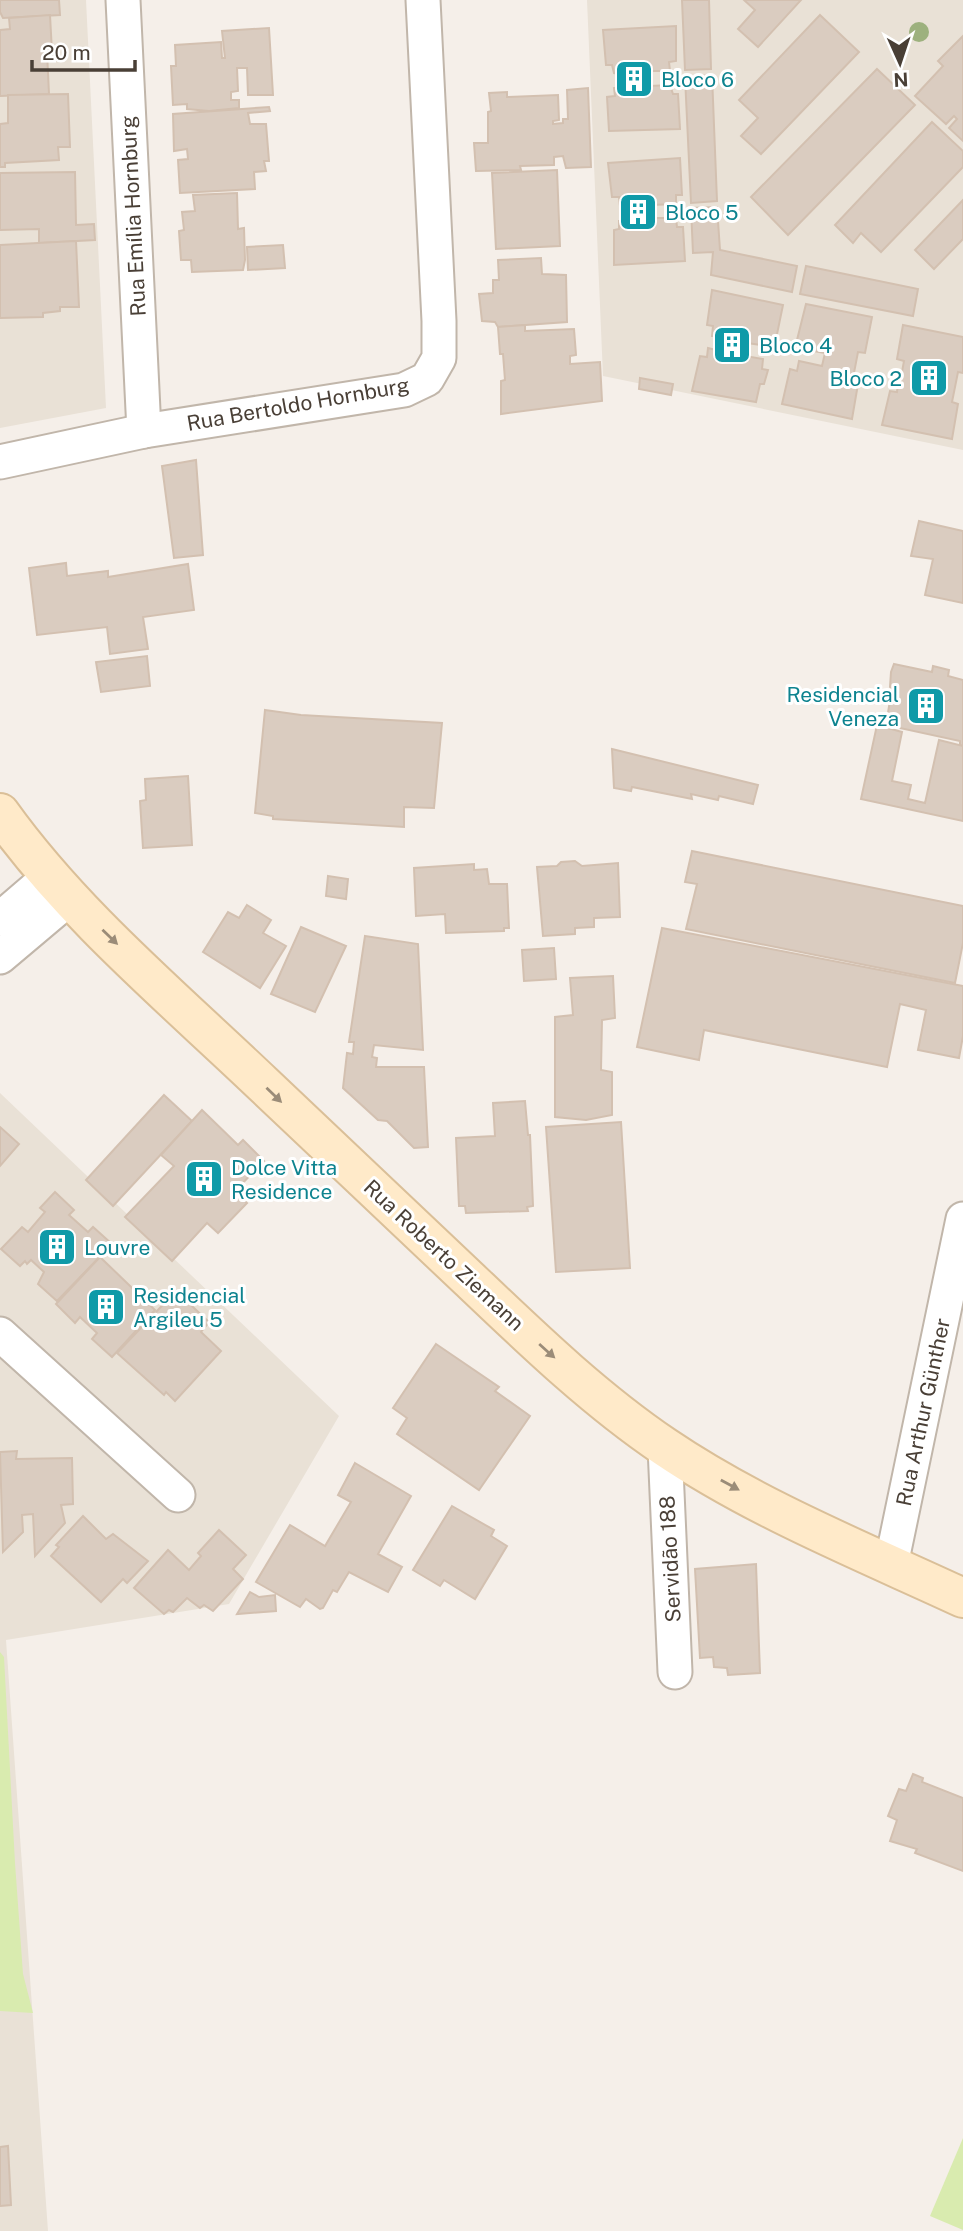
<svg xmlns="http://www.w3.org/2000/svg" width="963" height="2231" font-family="'Public Sans',sans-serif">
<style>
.residential{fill:#e9e1d6}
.green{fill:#d9ebaf}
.building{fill:#daccc0;stroke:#d3c0b0;stroke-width:2}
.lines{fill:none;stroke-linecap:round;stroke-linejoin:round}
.street-casing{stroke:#c1b6aa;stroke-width:37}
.secondary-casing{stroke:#dabf98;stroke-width:42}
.street{stroke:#fff;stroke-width:33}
.secondary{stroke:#ffeac9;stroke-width:38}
.tree{fill:#9db17e}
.oneway{fill:#9b8c78}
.labels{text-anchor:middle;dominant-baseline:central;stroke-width:6;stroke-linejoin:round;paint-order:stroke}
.culture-label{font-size:21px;fill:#0d838f;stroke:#fff;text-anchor:start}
.street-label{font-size:21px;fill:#493f36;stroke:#fff}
</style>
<rect width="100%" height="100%" fill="#f5efe9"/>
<g class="residential">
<path d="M0,0H86L106,408L0,428Z"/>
<path d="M587,0H963V450L603,376Z"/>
<path d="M0,1093L339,1416L229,1604L6,1640L48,2231H0Z"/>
</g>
<g class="green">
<path d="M0,1652L4,1657L15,1863L23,1974L33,2013L0,2011Z"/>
<path d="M963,2138V2230L930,2216Z"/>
</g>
<g class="building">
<path d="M0,0H59L60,15L3,18L0,12Z"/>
<path d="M682,0H709L711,69L685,70Z"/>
<path d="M744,0H801L758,47L738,29L755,10Z"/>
<path d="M50,15L52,52H47L49,94L0,96V30L10,29L9,18Z"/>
<path d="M820,15L859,52L761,154L741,136L758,118L739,100Z"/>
<path d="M676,26V61L669,62L670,71H648L650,86L670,85L673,94H678L680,129L609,131L607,97L615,96L614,88L620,87V74L614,73L612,65H606L603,30Z"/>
<path d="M269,28L273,95H248L247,68H237L238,91L231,92V100H239V108L209,111L187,109V104L173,105L171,66H176L175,45L221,42L222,58H225L222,31Z"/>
<path d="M963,36V141L949,128L957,119L954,116L946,124L915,96L943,66L938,61Z"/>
<path d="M877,69L915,105L788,235L751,197Z"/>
<path d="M712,75L717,201L691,203L685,77Z"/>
<path d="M588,88L591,167L566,168L563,156L554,157V165L520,166L521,170L476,171L474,143H488V112L491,111L489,93L507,92V97L558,95L559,120L553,121V124L563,123V119H568L567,90Z"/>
<path d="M68,94L70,147H58L59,160L5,163V167H0V124L8,123V95Z"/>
<path d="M269,107L270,111L248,113L250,124H266L269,161H264L266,171L254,172L255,189L180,193L178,160L188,159L187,149L174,151L173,114Z"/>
<path d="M932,122L963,151V167L881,252L861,233L853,243L835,225Z"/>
<path d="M680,158L682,195H676V204L650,205L651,218H676L677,227H683L685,261L614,265V230L619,229V221H626V206H620L619,197H612L608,163Z"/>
<path d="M557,170L560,246L496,249L492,173Z"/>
<path d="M75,172L76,225L94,224L95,240L39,243V229L0,230V173Z"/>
<path d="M237,193L238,229L244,228L245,260L243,270L192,272L191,260H181L179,231L184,230L182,212L195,211L193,195Z"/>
<path d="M963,200V239L934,269L915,250Z"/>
<path d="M717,207L720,250L797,266L792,292L711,275L713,252L693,253L691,208Z"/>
<path d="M76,241L79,307H60V311L43,313V317L0,318V245Z"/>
<path d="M283,245L285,268L248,270L247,247Z"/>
<path d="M541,258L542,274L566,275L567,322L498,327L495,322L482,321L479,294L493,293V280H499L498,260Z"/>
<path d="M806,266L918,289L913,316L800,294Z"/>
<path d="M712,290L783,305L776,339L768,337L767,346L747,343L745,356L763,359L762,369L768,370L764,384H760L756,402L692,391L700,356L707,357L708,348L716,350L719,336H712L713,326L707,325Z"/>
<path d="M806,304L872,317L865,353L858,352L852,383L858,384L852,419L782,404L790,369L797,371L799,361L822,366L825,353L802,349L804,341L797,340Z"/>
<path d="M525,325V331L574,329L576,355L570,356V364L600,362L602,401L501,414V381L505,380L503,354H500L498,327Z"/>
<path d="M903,325L963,337V373L958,372L952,402L958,404L952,439L882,425L890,391L897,392L898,383H900L904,361L897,359Z"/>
<path d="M640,378L673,384L671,395L639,389Z"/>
<path d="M196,460L203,555L174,558L162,466Z"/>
<path d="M919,521L963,531V603L925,595L933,559L911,556Z"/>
<path d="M66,563L67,576L108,571V577L188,564L194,610L143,617L148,649L110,654L107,627L37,635L29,568Z"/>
<path d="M147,656L150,686L101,692L96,662Z"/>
<path d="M894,664L932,672L933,666L949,670L948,676L963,680V746L960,745V741L886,725L892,688L890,687L891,672Z"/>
<path d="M265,710L301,715L442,723L434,808L404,807V827L273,819V816L255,813Z"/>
<path d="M877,725L902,732L892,781L911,785L908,799L925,803L939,740L963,746V821L861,799Z"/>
<path d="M612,749L758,785L753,804L719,796L718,800L691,794L692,799L632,787L631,791L614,788Z"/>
<path d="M188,776L192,845L143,848L140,801L146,800L145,779Z"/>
<path d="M692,851L963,906V943L955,983L686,929L697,884L685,882Z"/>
<path d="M575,861L582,866L618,863L620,917L594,918V927L575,928V934L543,936L537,867L557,866L561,862Z"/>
<path d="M474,864V870L487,869L489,884H507L509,928H504V931L446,933L445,914L416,916L414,868Z"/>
<path d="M328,876L348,879L346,899L326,896Z"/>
<path d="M247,905L271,920L263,933L286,946L260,988L203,952L228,912L239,918Z"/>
<path d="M301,927L346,946L315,1012L271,994Z"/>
<path d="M662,928L963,986V1036L959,1058L918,1050L926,1010L900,1004L887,1067L704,1030L699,1060L637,1047Z"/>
<path d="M365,936L418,944L423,1050L374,1045L372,1057L377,1058L376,1067H424L428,1147L414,1148L387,1121L378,1120L343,1088L347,1053L353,1054L354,1042H349Z"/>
<path d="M554,948L556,979L524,981L522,950Z"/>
<path d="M613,976L615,1018L602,1020L601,1070L612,1072V1115L586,1120L555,1117V1017L573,1015L570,978Z"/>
<path d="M164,1095L192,1121L113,1206L86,1180Z"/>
<path d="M525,1101L528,1135H530L533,1206L527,1207L528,1211L466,1213L465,1206H459L456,1138L495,1136L493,1103Z"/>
<path d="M202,1110L238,1145L243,1140L264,1161L234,1192L247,1203L218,1233L207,1223L172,1261L125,1217L174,1166L161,1155Z"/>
<path d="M621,1122L630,1268L556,1272L546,1127Z"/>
<path d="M0,1127L19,1144L0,1166Z"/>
<path d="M55,1192L74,1210L69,1215L88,1232L93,1227L112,1244L57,1301L38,1284L44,1272L31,1260L27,1264L25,1261L20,1266L1,1249L22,1227L28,1232L45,1212L40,1208Z"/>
<path d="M100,1257L155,1310L112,1357L92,1339L97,1333L80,1317L75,1323L56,1304Z"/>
<path d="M176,1291L209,1322L201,1332L221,1351L175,1401L166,1392L164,1395L117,1353Z"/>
<path d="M436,1344L499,1387L495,1391L530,1416L479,1490L397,1434L407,1418L393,1408Z"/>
<path d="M17,1451L16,1459L72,1458L73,1504L61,1505L65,1523L35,1556L33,1514L22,1515L23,1532L3,1552L0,1452Z"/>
<path d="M355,1463L411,1496L378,1554L402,1567L388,1592L349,1572L337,1592L333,1590L323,1608L320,1609L306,1599L300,1607L256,1582L290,1525L325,1546L351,1502L338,1495Z"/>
<path d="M452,1506L494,1530L491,1536L507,1546L475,1599L444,1580L440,1586L413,1570Z"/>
<path d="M83,1516L106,1539L113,1534L148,1561L127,1583L123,1579L101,1602L51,1556L59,1547L56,1545Z"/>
<path d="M219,1530L246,1555L233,1569L243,1579L213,1611L204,1605L200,1608L187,1598L173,1612L169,1610L164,1614L134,1588L168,1550L189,1570L201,1556L198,1553Z"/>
<path d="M756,1564L760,1673L728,1675L727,1668L714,1667L713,1657L700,1658L695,1569Z"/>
<path d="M250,1592L259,1597L275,1595L276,1611L237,1614Z"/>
<path d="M913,1774L923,1778L922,1782L963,1798V1871L915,1853L917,1849L890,1841L897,1820L888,1816L899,1789L906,1791Z"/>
<path d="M8,2146L11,2205L0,2206V2147Z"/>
</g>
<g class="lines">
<defs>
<g id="street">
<path d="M123,0L144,431"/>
<path d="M0,462L144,431L404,390L427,379L439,358V321L423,0"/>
<path d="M0,919L50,876"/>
<path d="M0,957L70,898"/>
<path d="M0,1334L178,1495"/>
<path d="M665,1447L675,1672"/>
<path d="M891,1565L963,1219"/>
</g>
<path id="secondary" d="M0,813C73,915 173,998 263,1084C332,1149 400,1214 469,1279C531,1338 594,1399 665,1447C755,1508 864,1552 963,1598"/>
</defs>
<use href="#street" class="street-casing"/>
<use href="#secondary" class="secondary-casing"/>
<use href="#street" class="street"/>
<use href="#secondary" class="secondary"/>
</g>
<circle class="tree" cx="919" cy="32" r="10"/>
<defs><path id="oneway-solid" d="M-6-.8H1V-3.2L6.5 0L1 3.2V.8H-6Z" transform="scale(1.75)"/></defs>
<g class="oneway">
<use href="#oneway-solid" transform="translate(110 937) rotate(44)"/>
<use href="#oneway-solid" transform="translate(274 1095) rotate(44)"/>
<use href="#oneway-solid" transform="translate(547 1351) rotate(42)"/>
<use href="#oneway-solid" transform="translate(730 1485) rotate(29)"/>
</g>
<defs>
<symbol id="building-square" viewBox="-11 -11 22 22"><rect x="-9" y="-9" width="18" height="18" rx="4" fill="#0f9aa8" stroke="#fff"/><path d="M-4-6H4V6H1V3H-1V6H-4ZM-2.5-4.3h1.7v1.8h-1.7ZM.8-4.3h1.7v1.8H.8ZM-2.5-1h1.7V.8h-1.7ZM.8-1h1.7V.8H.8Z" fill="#fff"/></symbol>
</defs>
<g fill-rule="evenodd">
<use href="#building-square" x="612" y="57" width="44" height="44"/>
<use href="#building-square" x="616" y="190" width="44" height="44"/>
<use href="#building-square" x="710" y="323" width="44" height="44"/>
<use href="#building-square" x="907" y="356" width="44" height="44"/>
<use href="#building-square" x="904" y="684" width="44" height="44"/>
<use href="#building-square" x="182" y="1157" width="44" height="44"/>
<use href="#building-square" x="35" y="1225" width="44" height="44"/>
<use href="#building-square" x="84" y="1285" width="44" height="44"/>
</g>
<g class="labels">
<g class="culture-label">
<text x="661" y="79">Bloco 6</text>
<text x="665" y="212">Bloco 5</text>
<text x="759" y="345">Bloco 4</text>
<text x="902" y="378" text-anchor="end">Bloco 2</text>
<text x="899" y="694" text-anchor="end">Residencial<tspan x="899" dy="24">Veneza</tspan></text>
<text x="231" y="1167">Dolce Vitta<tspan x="231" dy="24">Residence</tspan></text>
<text x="84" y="1247">Louvre</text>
<text x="133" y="1295">Residencial<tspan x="133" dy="24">Argileu 5</tspan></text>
</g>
<g class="street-label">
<text transform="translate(133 216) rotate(-93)">Rua Emília Hornburg</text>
<text transform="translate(298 404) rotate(-10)">Rua Bertoldo Hornburg</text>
<text transform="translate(444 1255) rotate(43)">Rua Roberto Ziemann</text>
<text transform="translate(923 1412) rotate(-78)">Rua Arthur Günther</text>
<text transform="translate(670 1559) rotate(-93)">Servidão 188</text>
</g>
</g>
<g transform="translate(900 63) rotate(177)" stroke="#ffffff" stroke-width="5" paint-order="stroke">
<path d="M0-5L12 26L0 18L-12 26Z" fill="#493f36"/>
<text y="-10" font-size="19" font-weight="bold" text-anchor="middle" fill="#493f36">N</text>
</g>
<path d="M32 60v10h103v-10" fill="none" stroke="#493f36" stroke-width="3.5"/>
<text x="42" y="60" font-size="21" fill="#493f36" stroke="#ffffff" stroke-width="5" paint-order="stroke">20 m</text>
</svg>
